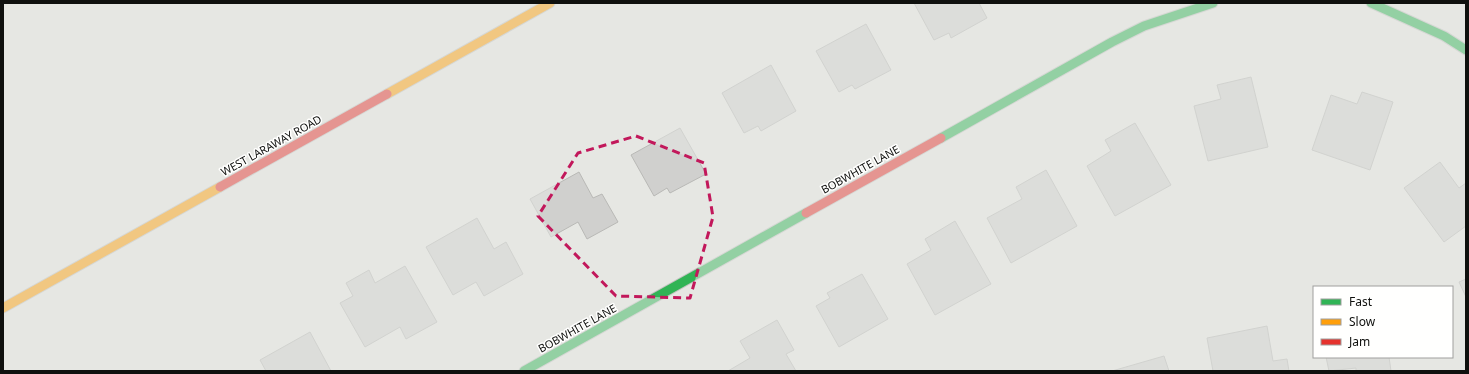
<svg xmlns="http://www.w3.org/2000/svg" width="1469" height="374" font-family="'Noto Sans',sans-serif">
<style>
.building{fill:#d0d0ce;stroke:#b9b9b6}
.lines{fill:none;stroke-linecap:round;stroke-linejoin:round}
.fast-casing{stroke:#c3c4c1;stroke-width:11}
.slow-casing{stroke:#c3c4c1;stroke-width:11}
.jam-casing{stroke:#c3c4c1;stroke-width:11}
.fast{stroke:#30b455;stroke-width:9}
.slow{stroke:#ff9f0a;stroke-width:9}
.jam{stroke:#e5322d;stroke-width:9}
.marked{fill:none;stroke:#c2185b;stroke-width:3;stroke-dasharray:8 5;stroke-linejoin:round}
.labels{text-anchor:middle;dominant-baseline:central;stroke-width:3;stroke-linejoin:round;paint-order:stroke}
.street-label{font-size:11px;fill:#0f100e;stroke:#fffffe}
</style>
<rect width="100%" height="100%" fill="#e6e7e3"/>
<g class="building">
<path d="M914,3H979L987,18L951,38L949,33L934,40Z"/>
<path d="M866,24L891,70L855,89L852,85L839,92L816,51Z"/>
<path d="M771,65L796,111L761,131L758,126L744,133L722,93Z"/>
<path d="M1251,77L1268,147L1208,161L1194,106L1221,99L1217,85Z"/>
<path d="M1362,92L1393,102L1370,170L1312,150L1331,95L1357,104Z"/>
<path d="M1135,123L1171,185L1115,216L1087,166L1111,151L1105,140Z"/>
<path d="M680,128L706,174L670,193L667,188L654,196L631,155Z"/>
<path d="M1440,162L1459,188L1466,183V226L1444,242L1404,188Z"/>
<path d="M1046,170L1077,226L1011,263L987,218L1022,199L1016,187Z"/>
<path d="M579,172L593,198L602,194L618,222L587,239L578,222L551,237L530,199Z"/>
<path d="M477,218L494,249L506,242L523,274L484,296L476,282L453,295L426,247Z"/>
<path d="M955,221L991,284L935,315L907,264L931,250L925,239Z"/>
<path d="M405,266L437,322L406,339L400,327L365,347L340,303L353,296L346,283L369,270L375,283Z"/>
<path d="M862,274L888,319L839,347L816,306L830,298L827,293Z"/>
<path d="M1466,279V297L1459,282Z"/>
<path d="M777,320L794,350L786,354L796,371H728L750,358L740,341Z"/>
<path d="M1267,326L1273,361L1287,359L1289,371H1213L1207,338Z"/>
<path d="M310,332L331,371H266L260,360Z"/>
<path d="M1164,356L1169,371H1112Z"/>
<path d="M1326,357H1389L1391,371H1356V368L1329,371Z"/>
</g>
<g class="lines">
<defs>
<g id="fast">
<path d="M1371,3L1444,36L1466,50"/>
<path d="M941,138L1112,42L1144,26L1213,3"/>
<path d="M524,371L806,213"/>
</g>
<g id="slow">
<path d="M387,94L550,3"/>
<path d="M3,308L220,187"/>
</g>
<g id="jam">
<path d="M220,187L387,94"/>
<path d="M806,213L941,138"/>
</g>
</defs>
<use href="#fast" class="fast-casing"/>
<use href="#slow" class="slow-casing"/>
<use href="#jam" class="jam-casing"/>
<use href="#fast" class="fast"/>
<use href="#slow" class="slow"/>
<use href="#jam" class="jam"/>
</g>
<path d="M0 0H1469V374H0ZM636,136L704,163L713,217L690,298L616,296L538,216L578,153Z" fill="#e6e7e3" fill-opacity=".55" fill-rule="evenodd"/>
<path class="marked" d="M636,136L704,163L713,217L690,298L616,296L538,216L578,153Z"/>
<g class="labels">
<g class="street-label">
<text transform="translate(271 145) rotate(-29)">WEST LARAWAY ROAD</text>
<text transform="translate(860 169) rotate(-29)">BOBWHITE LANE</text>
<text transform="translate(577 328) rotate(-29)">BOBWHITE LANE</text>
</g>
</g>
<rect width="1469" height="374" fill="none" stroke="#0f100e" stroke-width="8"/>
<rect x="1313" y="286" width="140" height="72" fill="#fffffe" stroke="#9f9f9e"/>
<rect x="1321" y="299" width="20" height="6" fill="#30b455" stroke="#9f9f9e"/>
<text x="1349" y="306" font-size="12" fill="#0f100e">Fast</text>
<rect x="1321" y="319" width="20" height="6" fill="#ff9f0a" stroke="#9f9f9e"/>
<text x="1349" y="326" font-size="12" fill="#0f100e">Slow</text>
<rect x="1321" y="339" width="20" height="6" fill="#e5322d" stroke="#9f9f9e"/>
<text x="1349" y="346" font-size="12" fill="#0f100e">Jam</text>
</svg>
